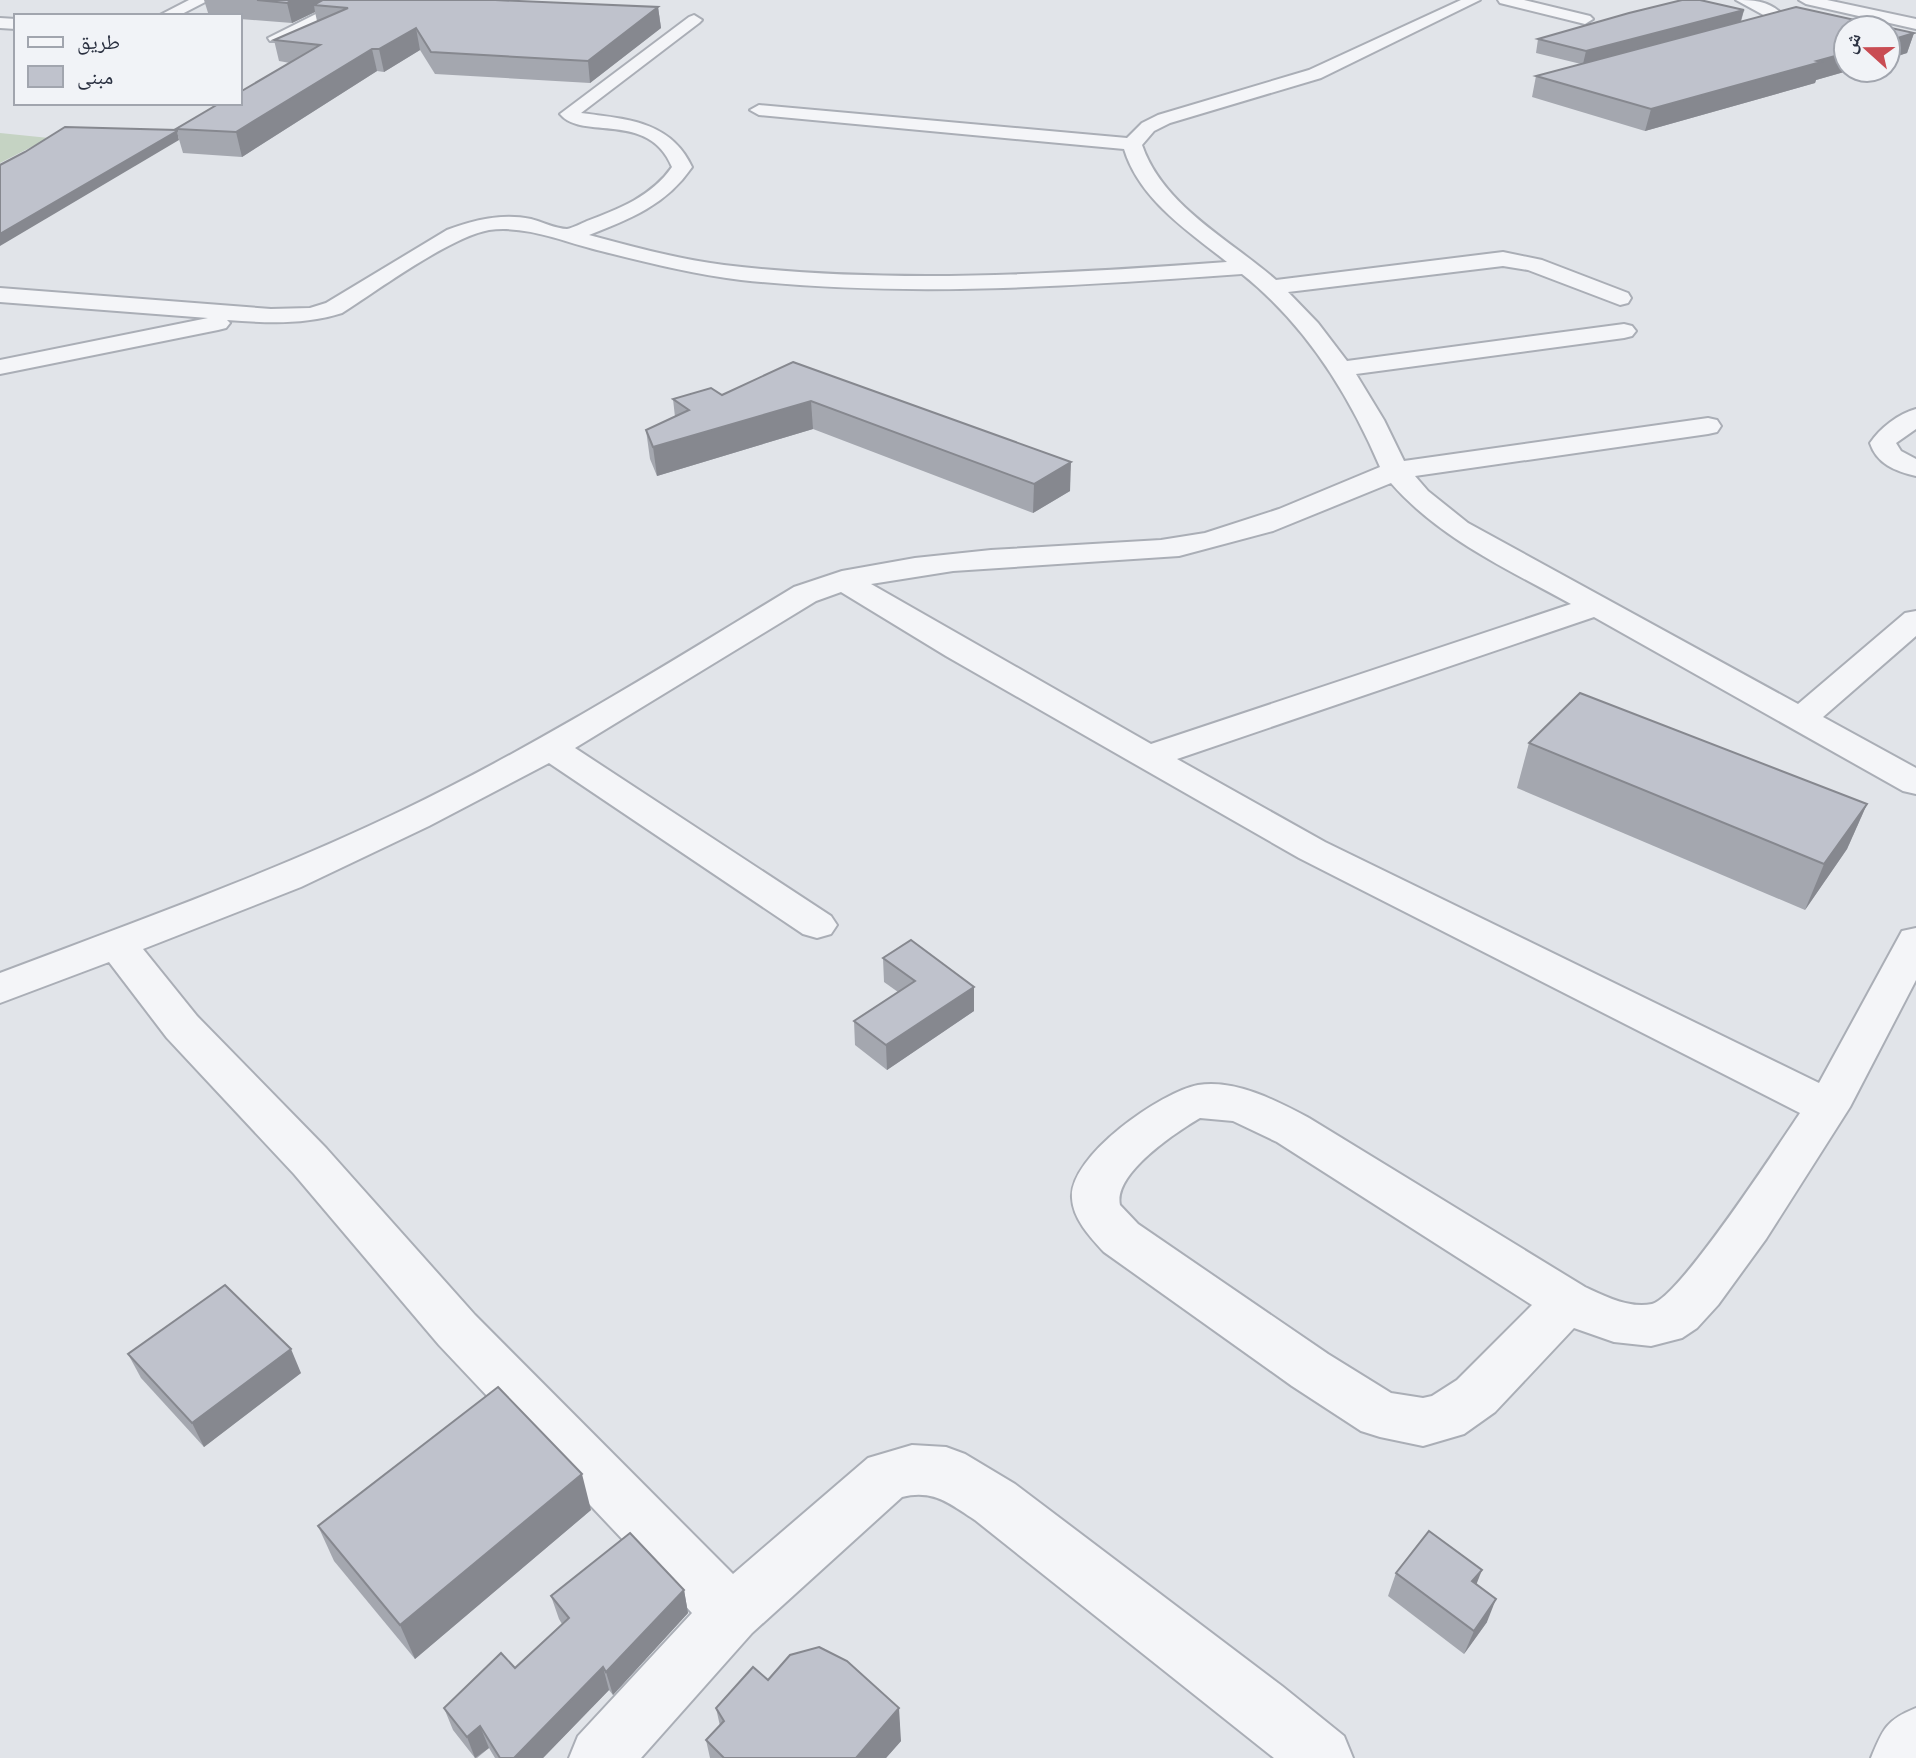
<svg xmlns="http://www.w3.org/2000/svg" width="1916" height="1758" font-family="Poppins,'Noto Naskh Arabic',sans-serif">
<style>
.green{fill:#c5d3c3}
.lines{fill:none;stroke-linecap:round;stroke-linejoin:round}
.street-casing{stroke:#aaaeb6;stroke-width:4}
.street{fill:#f4f5f8;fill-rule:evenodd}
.wall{fill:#a4a7af}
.shaded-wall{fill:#86888f}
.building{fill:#bfc2cc;stroke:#86888f;stroke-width:2}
</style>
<rect width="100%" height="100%" fill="#e1e4e9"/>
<path class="green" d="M0,133L49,138L0,163Z"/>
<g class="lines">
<defs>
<g id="street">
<path d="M189,0H209L178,16H158Z"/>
<path d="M344,0H363L282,41H270L268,38Z"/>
<path d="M1461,0H1480L1321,78L1170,123L1154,131L1142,145C1163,206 1229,239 1276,280L1503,252L1542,260L1628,293L1631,298L1628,303L1620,305L1528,270L1503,266L1288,292L1318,323L1347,361L1624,324L1632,326L1636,331L1632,336L1624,338L1356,374L1384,420L1404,461L1708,418L1717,420L1721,426L1717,432L1708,434L1415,476L1428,491L1468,523L1798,704L1905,613L1916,611V636L1823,717L1916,768V794L1903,791L1594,617L1177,759L1325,842L1819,1083L1902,931L1916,928V980L1850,1107L1766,1239L1718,1305L1697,1328L1682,1338L1651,1346L1614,1342L1574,1328L1495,1412L1464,1434L1423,1446L1380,1437L1361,1431L1292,1386L1104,1252C1090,1237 1073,1219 1072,1198C1069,1156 1161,1092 1198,1085C1236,1079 1277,1101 1309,1118L1585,1287C1604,1296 1630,1309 1652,1304C1680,1297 1779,1144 1800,1113L1299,858L946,656L841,592L816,601L575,748L831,916L837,925L831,934L817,938L803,934L549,763L429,826L301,887L143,949L197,1016L326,1148L475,1315L733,1574L868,1458L912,1445L946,1447L965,1454L1015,1484L1282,1686L1344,1736L1353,1758H1274L975,1520C950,1504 934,1489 902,1497L752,1633L641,1758H569L578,1736L692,1613L439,1345L294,1174L167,1038L109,962L0,1003V973C135,922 272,873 403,810C538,745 665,665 794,587L842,571L915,558L991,550L1161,540L1205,533L1279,509L1380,467C1349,394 1305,324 1242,274C1075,286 909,298 741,280C692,274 645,262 597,250C562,241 525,225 489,230C450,237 378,290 342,313C304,325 267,323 227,320L230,323L226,328L218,330L0,374V360L208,318L0,302V288L271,309L310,308L326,303L447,230C474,220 502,213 531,219C542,222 557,229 567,229C573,228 582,223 587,221C619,209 652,196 672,167C649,110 582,141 560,114L689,17L694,15L702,20L699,23L581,113C626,119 671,121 692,167C666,205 630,219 589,235C633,247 678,259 724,265C891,285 1060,274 1227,262C1188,231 1139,199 1124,149L759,115L750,110L759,105L1127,138L1142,123L1158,115L1309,70ZM1391,483C1439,538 1507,569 1571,604L1151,744L871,584L953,571L1179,556L1273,531ZM1200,1118L1233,1121L1277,1142L1532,1305L1457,1380L1432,1396L1423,1398L1391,1393L1328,1354L1138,1224L1120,1205C1113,1174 1176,1132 1200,1118Z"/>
<path d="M1498,0H1524L1590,16L1593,19L1585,24L1500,3Z"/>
<path d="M1736,0C1755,0 1771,1 1785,17L1779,24L1735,38L1729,36L1727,33L1729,30L1769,18Z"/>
<path d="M1799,0H1827L1916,19V29L1806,4Z"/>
<path d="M0,18L16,19V29L0,28Z"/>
<path d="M1916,409V429L1896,443L1901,451L1916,459V476C1895,471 1877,464 1870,443C1880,428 1898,414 1916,409Z"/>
<path d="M1916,1708V1758H1871C1883,1729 1886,1720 1916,1708Z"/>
</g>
</defs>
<use href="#street" class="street-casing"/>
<use href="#street" class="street"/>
</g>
<g class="wall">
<path d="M204,0H496L658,7L661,28L590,83L435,74L420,50L384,72L377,71L242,157L183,153L176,129L290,63L279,61L274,40L317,21L315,12L292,23L240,19V16H209Z"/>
<path d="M1682,0H1700L1744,10L1741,22L1796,7L1914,33L1907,53L1888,59V28H1846V70H1851L1816,80L1815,83L1645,131L1532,97L1536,76L1581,64L1536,53L1538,39L1629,13Z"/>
<path d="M793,362L1070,491L1033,513L813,429L657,476L650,459L646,430L675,417L673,399L722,395Z"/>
<path d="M1529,743L1867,804L1847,849L1805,910L1517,788Z"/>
<path d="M883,958L974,1011L887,1070L855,1045L854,1021L898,992L884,982Z"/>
<path d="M128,1354L301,1373L204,1447L141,1378Z"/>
<path d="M591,1510L415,1659L334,1561L318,1526Z"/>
<path d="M1396,1573L1476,1584L1487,1622L1464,1654L1388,1596Z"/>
<path d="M684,1590L688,1613L613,1695L609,1690L543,1758H495L489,1748L477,1758H475L453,1730L444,1708L515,1668L562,1624L559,1619L551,1596Z"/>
<path d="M768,1680L901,1741L886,1758H710L706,1740L720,1726L716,1708Z"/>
</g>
<g class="shaded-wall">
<path d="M292,0H338L314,5L315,12L292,23L287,3Z"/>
<path d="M658,7L661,28L590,83L588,61Z"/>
<path d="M1744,10L1740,23L1583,64L1586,51Z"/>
<path d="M416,28L420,50L384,72L379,49Z"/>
<path d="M1914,33L1907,53L1888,59V41Z"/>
<path d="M372,49L377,71L242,157L236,132Z"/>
<path d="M1846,53V70H1851L1816,80L1815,83L1645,131L1651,109Z"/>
<path d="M177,131L179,140L0,246V234Z"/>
<path d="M811,401L813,429L657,476L653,447Z"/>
<path d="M1071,462L1070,491L1033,513L1034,484Z"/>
<path d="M1867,804L1847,849L1805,910L1824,864Z"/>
<path d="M974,987V1011L887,1070L886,1045Z"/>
<path d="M291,1349L301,1373L204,1447L192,1423Z"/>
<path d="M582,1474L591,1510L415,1659L400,1625Z"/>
<path d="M1482,1570L1473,1593L1472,1581Z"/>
<path d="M684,1590L688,1613L613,1695L606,1672Z"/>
<path d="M1496,1599L1487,1622L1464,1654L1474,1631Z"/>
<path d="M603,1667L609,1690L543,1758H514Z"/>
<path d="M899,1708L901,1741L886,1758H856Z"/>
<path d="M480,1726L489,1748L475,1758L467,1737Z"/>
</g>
<g class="building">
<path d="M257,0H292L287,3Z"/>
<path d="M323,0H495L658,7L588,61L431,52L416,28L379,49H372L236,132L176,129L220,103H240V92L320,45L274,40L348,8L314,5Z"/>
<path d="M1682,0H1700L1744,10L1586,51L1538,39L1629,13Z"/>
<path d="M1796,7L1914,33L1888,41V28H1846V53L1817,61L1821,62L1651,109L1536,76Z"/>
<path d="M65,127L177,130V131L0,234V165L25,152Z"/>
<path d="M793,362L1071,462L1034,484L811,401L653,447L646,430L689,410L673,399L711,388L722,395Z"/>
<path d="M1580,693L1867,804L1824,864L1529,743Z"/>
<path d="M911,940L974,987L886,1045L854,1021L915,981L883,958Z"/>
<path d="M225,1285L291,1349L192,1423L128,1354Z"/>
<path d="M498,1387L582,1474L400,1625L318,1526Z"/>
<path d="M1429,1531L1482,1570L1472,1581L1496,1599L1474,1631L1396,1573Z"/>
<path d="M630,1533L684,1590L606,1672L603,1667L514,1758H500L480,1726L467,1737L444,1708L501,1653L515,1668L569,1618L551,1596Z"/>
<path d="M819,1647L847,1661L899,1708L856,1758H724L706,1740L724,1721L716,1708L753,1667L768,1680L790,1655Z"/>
</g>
<rect x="14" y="14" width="228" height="91" fill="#f1f3f7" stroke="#a1a5ae" stroke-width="2"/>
<rect x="28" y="37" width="35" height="10" fill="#f4f5f8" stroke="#a1a5ae" stroke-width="2"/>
<text x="77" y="49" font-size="21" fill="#2a3040">طريق</text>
<rect x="28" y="66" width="35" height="21" fill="#bfc2cc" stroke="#a1a5ae" stroke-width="2"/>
<text x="77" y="84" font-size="21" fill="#2a3040">مبنى</text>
<g transform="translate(1867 49) rotate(291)"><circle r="33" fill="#f1f3f7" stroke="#a1a5ae" stroke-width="2"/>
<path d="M0-5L12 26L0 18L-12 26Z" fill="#c94c53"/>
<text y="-10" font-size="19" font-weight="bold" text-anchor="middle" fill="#2a3040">ش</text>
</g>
</svg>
